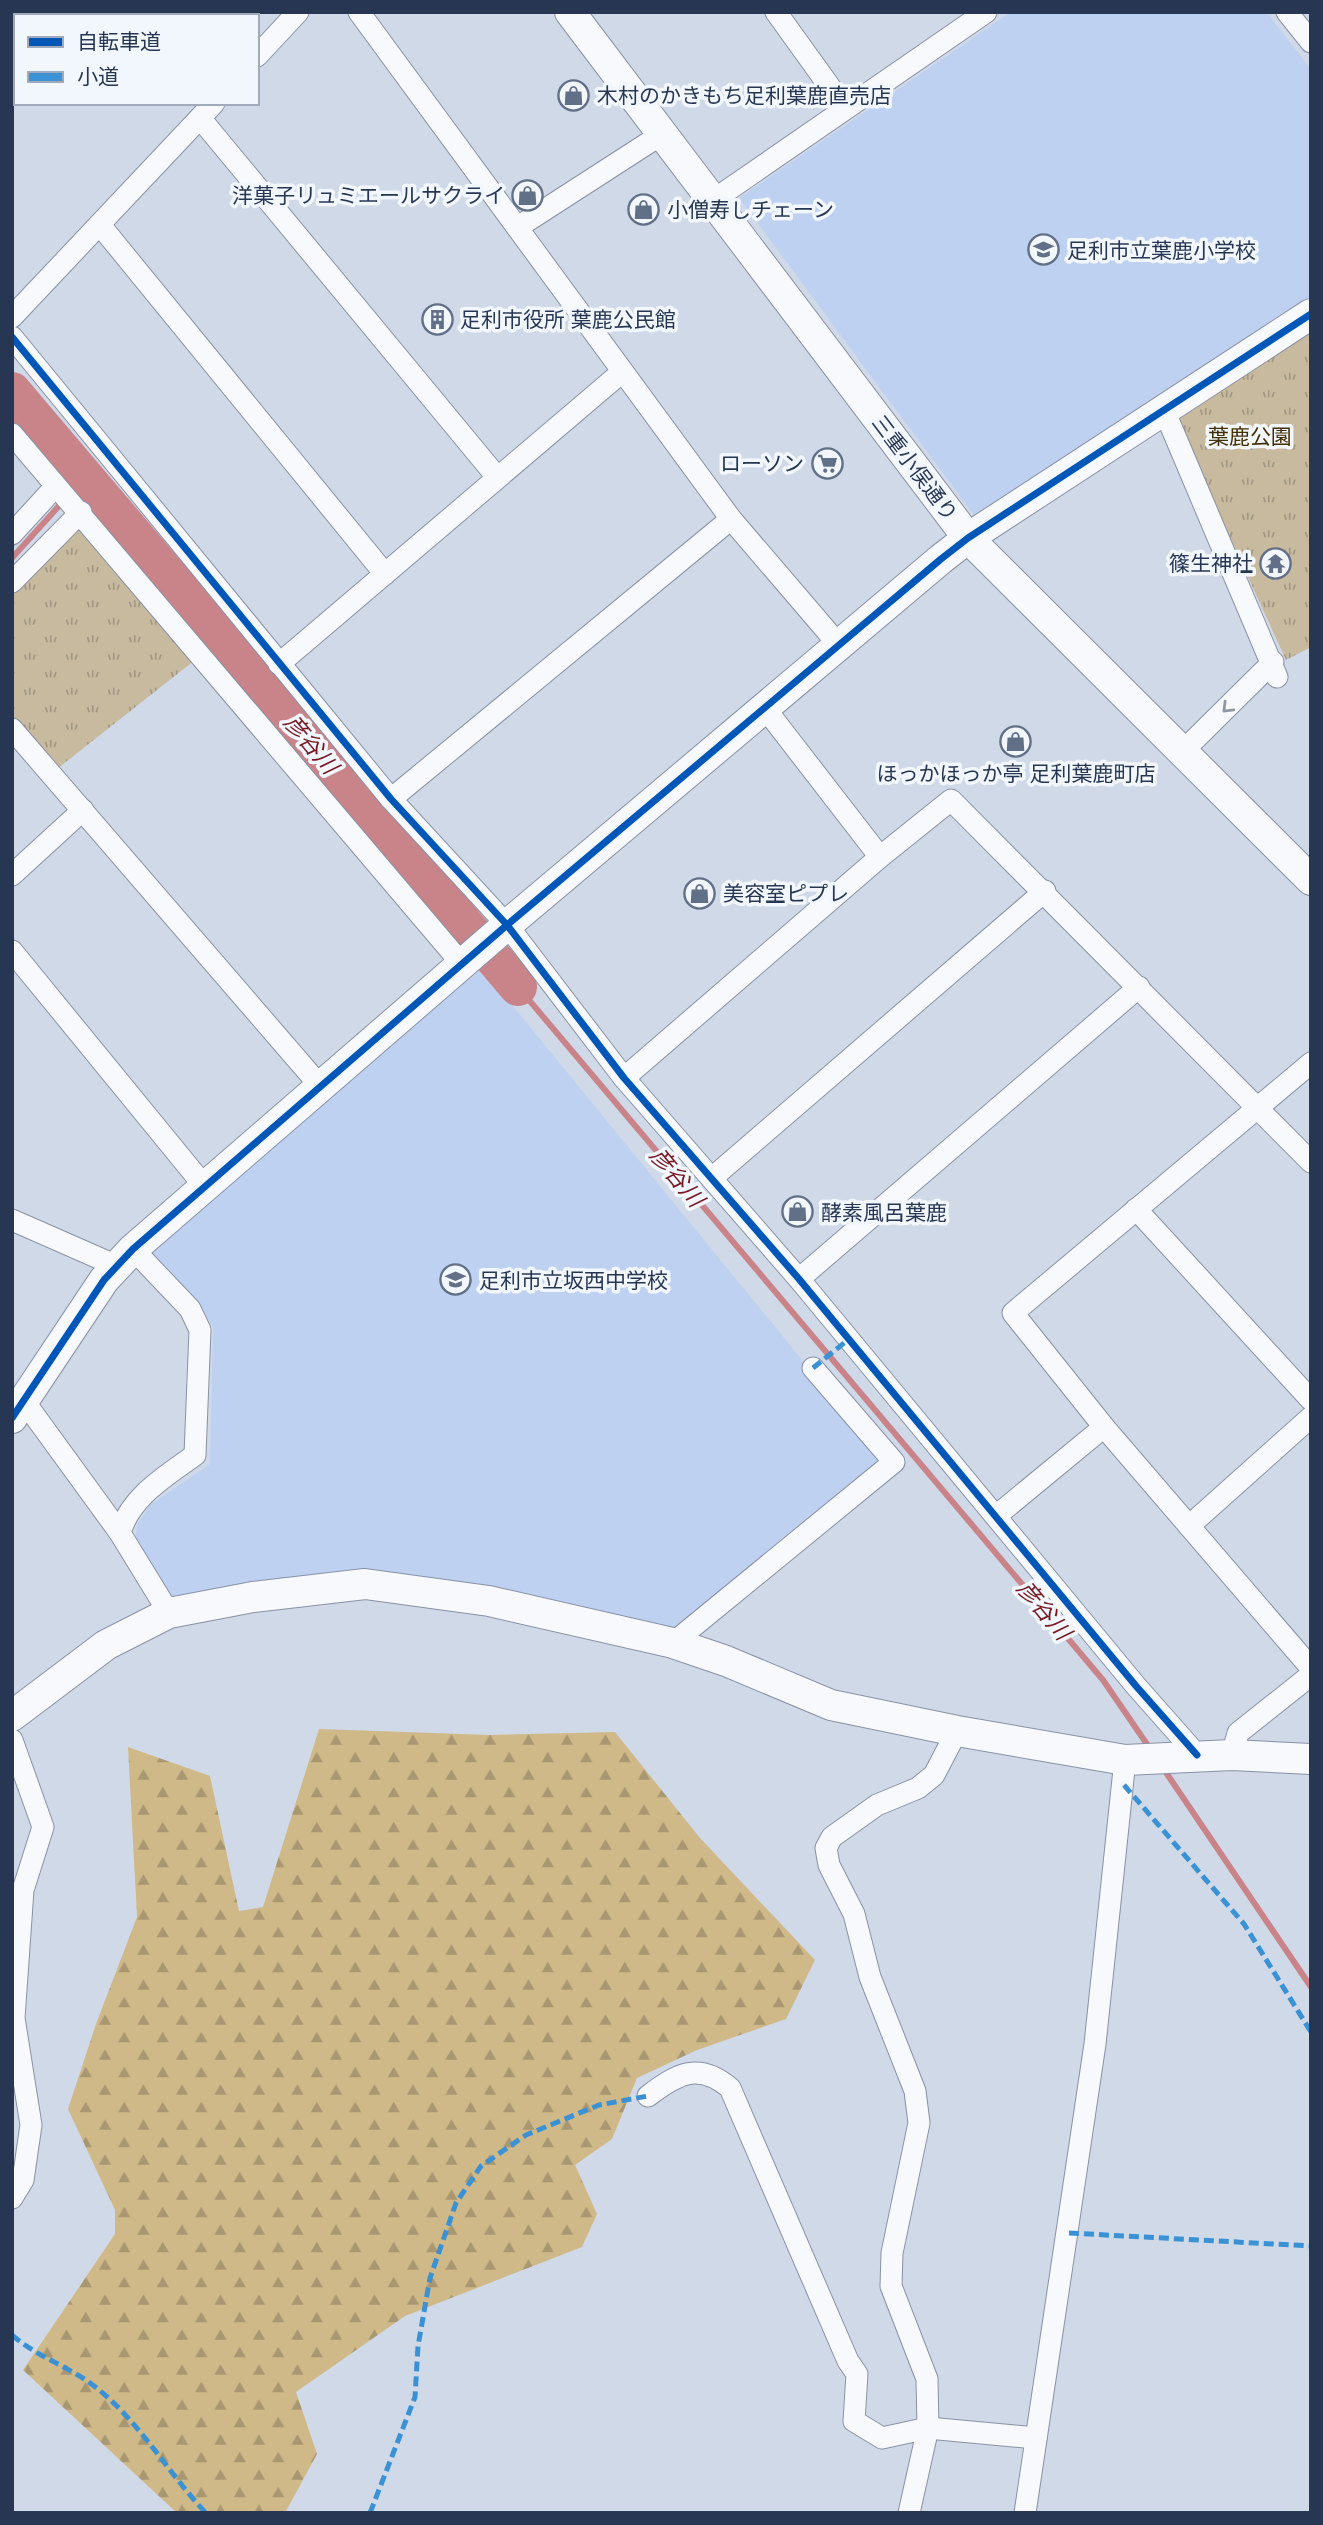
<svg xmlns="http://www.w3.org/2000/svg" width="1323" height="2525" font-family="Helvetica,'Noto Sans JP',sans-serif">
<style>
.built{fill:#bfd1f1}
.grass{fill:url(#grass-tufts)}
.forest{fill:url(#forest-firs)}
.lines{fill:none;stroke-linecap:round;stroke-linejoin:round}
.stream{stroke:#c88489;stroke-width:6}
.river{stroke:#c88489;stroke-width:38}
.street-casing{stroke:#8892a5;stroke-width:23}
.secondary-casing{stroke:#8892a5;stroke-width:32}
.street{stroke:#f8f9fc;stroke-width:21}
.secondary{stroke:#f8f9fc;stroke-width:30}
.quiet{stroke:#3a92d5;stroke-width:5;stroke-dasharray:10 5;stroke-linecap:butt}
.cycleway-casing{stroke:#f2f7fe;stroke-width:11}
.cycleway{stroke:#0057b8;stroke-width:7}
.oneway{stroke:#9098a8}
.labels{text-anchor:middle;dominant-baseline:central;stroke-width:7;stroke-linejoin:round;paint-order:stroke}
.poi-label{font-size:21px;fill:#273753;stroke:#f2f7fe;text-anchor:start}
.park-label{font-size:21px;fill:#432f03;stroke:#f2f7fe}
.street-label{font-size:21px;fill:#273753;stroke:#f2f7fe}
.water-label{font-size:23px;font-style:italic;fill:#761921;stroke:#f2f7fe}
</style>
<defs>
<pattern id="grass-tufts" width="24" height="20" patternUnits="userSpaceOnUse" patternTransform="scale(1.75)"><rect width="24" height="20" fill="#c8ba9f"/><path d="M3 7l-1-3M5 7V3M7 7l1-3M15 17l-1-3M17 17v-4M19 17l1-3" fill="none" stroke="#a29884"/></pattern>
<pattern id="forest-firs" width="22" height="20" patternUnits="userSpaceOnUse" patternTransform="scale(1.75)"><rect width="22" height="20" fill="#d0b988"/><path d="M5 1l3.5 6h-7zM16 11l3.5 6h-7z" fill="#a99772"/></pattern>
</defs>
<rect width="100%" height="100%" fill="#d0d9e8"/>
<g class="built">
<path d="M1011,12H1266L1311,69V302L974,515L739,198Z"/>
<path d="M482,968L883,1459L674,1630L449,1581L172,1603L135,1542L137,1525L150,1505L210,1464L213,1328L203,1309L150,1251Z"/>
</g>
<g class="grass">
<path d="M1311,329V647L1286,660L1172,411Z"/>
<path d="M80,522L195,660L57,769L12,719V590Z"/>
</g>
<path class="forest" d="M319,1729L490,1735L615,1732L700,1838L815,1960L786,2019L697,2050L637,2078L612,2139L575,2165L597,2214L582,2247L405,2316L296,2392L317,2454L285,2513H177L23,2370L115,2234V2210L68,2109L96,2024L137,1917L128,1747L210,1776L239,1911L263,1907Z"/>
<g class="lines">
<g class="stream">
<path d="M12,558L85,477"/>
<path d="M518,987L1103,1680L1151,1750"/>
<path d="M1163,1768L1311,1987"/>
</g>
<path class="river" d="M12,391L518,987"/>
<defs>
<g id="street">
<path d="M359,12L731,519L838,644"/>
<path d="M776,12L845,108"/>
<path d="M1287,12L1311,42"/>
<path d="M257,56L298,12"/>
<path d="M200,118L497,477"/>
<path d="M712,201L986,12"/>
<path d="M100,225L385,574"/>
<path d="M518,227L662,134"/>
<path d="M12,317L214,103"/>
<path d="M12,337L391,799L507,925L624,1078L799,1279L1136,1686L1197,1755"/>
<path d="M1164,410L1277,677"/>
<path d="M12,434L462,964"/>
<path d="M12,534L55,487"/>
<path d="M12,582L81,512"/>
<path d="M279,664L622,372"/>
<path d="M764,707L880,857"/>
<path d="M12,729L321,1087"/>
<path d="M1181,753L1273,662"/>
<path d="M391,799L731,519"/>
<path d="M12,875L83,810"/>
<path d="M12,951L205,1187"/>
<path d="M1311,1063L1013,1313L1104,1427L1311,1668"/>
<path d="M624,1078L880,857L951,800L1311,1162"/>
<path d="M712,1178L1045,891"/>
<path d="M1136,1209L1311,1400"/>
<path d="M12,1220L117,1266"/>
<path d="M133,1249L190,1309L200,1330L195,1455C166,1476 130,1497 120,1533L169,1613"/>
<path d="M799,1279L1139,987"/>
<path d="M24,1401L120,1533"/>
<path d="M996,1516L1104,1427"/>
<path d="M1189,1526L1311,1417"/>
<path d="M673,1643L894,1462L813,1368"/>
<path d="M12,1740L43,1827L23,1890L14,2018L31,2125L23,2180L12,2198"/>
<path d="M1232,1755L1238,1733L1311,1675"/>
<path d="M648,2096C678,2073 699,2062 730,2088L848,2361L857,2374L854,2421L882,2438L928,2428L1036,2438"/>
<path d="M909,2513L928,2428L927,2379L891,2286L892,2253L919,2123L915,2091L870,1977L854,1914L829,1865L826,1848L832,1837L877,1805L918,1788L934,1775L957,1731"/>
<path d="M1025,2513L1095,2044L1125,1760"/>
</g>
<g id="secondary">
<path d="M570,12L968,538L1311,880"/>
<path d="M69,16L72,12"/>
<path d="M12,76L16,72"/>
<path d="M12,1418L104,1280L133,1249L507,925L941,559L968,538L1311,314"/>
<path d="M12,1716L106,1645L169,1613L253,1597L365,1584L489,1601L673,1643L726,1661L831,1705L957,1731L1125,1760L1232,1755L1311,1759"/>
</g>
</defs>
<use href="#street" class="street-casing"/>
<use href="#secondary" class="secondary-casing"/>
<use href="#street" class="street"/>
<use href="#secondary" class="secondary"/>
<g class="quiet">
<path d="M813,1368L849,1339"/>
<path d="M1124,1785L1244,1924L1311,2032"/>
<path d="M1069,2233L1311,2246"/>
<path d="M12,2335C36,2356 65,2365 90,2383C138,2418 166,2471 206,2513"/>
<path d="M370,2513L415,2397L418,2346L430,2278L456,2203L481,2166L526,2135L599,2105L648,2096"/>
</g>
<defs>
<g id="cycleway">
<path d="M12,337L391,799L507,925L624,1078L799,1279L1136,1686L1197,1755"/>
<path d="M12,1418L104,1280L133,1249L507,925L941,559L968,538L1311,314"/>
</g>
</defs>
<use href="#cycleway" class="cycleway-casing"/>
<use href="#cycleway" class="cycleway"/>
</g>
<defs><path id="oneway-chevron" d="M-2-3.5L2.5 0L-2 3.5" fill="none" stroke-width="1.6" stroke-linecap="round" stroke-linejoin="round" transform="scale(1.75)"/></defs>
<use class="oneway" href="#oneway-chevron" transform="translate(1227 708) rotate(135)"/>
<defs>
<symbol id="shop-ring" viewBox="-11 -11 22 22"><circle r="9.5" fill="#f2f7fe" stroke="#627087" stroke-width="1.5"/><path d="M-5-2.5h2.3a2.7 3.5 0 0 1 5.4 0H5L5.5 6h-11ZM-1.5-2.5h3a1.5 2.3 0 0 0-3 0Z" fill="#627087"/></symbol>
<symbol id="school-ring" viewBox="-11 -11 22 22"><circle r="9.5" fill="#f2f7fe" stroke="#627087" stroke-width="1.5"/><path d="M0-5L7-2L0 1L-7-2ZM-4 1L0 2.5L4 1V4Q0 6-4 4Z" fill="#627087"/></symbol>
<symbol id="building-ring" viewBox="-11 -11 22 22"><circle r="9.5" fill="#f2f7fe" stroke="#627087" stroke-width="1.5"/><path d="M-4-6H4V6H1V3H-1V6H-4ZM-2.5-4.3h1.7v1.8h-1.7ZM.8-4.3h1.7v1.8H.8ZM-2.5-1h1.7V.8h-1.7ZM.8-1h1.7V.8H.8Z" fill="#627087"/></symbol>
<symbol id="supermarket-ring" viewBox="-11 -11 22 22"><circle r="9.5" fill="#f2f7fe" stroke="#627087" stroke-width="1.5"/><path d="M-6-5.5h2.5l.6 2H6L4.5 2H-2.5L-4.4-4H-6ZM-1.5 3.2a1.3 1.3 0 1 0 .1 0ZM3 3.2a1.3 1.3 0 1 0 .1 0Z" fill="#627087"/></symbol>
<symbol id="temple-ring" viewBox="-11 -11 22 22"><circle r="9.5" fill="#f2f7fe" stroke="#627087" stroke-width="1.5"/><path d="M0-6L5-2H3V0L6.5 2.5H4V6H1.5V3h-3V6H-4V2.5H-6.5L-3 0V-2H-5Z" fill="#627087"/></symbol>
</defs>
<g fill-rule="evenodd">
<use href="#shop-ring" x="556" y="78" width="35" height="35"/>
<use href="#shop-ring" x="510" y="178" width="35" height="35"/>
<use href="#shop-ring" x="626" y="192" width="35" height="35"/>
<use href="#school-ring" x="1026" y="232" width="35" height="35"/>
<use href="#building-ring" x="420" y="302" width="35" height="35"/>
<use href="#supermarket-ring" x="810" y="446" width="35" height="35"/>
<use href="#temple-ring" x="1258" y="546" width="35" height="35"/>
<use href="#shop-ring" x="998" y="724" width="35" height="35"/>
<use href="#shop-ring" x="682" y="876" width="35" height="35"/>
<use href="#shop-ring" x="780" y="1194" width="35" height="35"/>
<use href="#school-ring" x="438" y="1262" width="35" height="35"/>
</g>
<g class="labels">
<g class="poi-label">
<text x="597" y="95">木村のかきもち足利葉鹿直売店</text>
<text x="505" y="195" text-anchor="end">洋菓子リュミエールサクライ</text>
<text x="667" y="209">小僧寿しチェーン</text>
<text x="1067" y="250">足利市立葉鹿小学校</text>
<text x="460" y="319">足利市役所 葉鹿公民館</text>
<text x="804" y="463" text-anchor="end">ローソン</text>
<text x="1253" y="563" text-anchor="end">篠生神社</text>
<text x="1016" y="773" text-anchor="middle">ほっかほっか亭 足利葉鹿町店</text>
<text x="723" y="893">美容室ピプレ</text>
<text x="821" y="1212">酵素風呂葉鹿</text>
<text x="479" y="1280">足利市立坂西中学校</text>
</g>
<g class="park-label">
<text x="1250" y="436">葉鹿公園</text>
</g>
<g class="street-label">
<text transform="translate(915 468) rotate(53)">三重小俣通り</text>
</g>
<g class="water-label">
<text transform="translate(311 744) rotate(50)">彦谷川</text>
<text transform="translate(677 1177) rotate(50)">彦谷川</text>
<text transform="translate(1044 1610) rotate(50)">彦谷川</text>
</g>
</g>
<rect width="1323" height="2525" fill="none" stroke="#273753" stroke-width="28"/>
<rect x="14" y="14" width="245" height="91" fill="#f2f7fe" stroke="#a1aaba" stroke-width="2"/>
<rect x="28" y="37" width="35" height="10" fill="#0057b8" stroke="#a1aaba" stroke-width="2"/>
<text x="77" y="49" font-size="21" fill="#273753">自転車道</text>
<rect x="28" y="72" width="35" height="10" fill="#3a92d5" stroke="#a1aaba" stroke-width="2"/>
<text x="77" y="84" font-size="21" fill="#273753">小道</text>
</svg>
